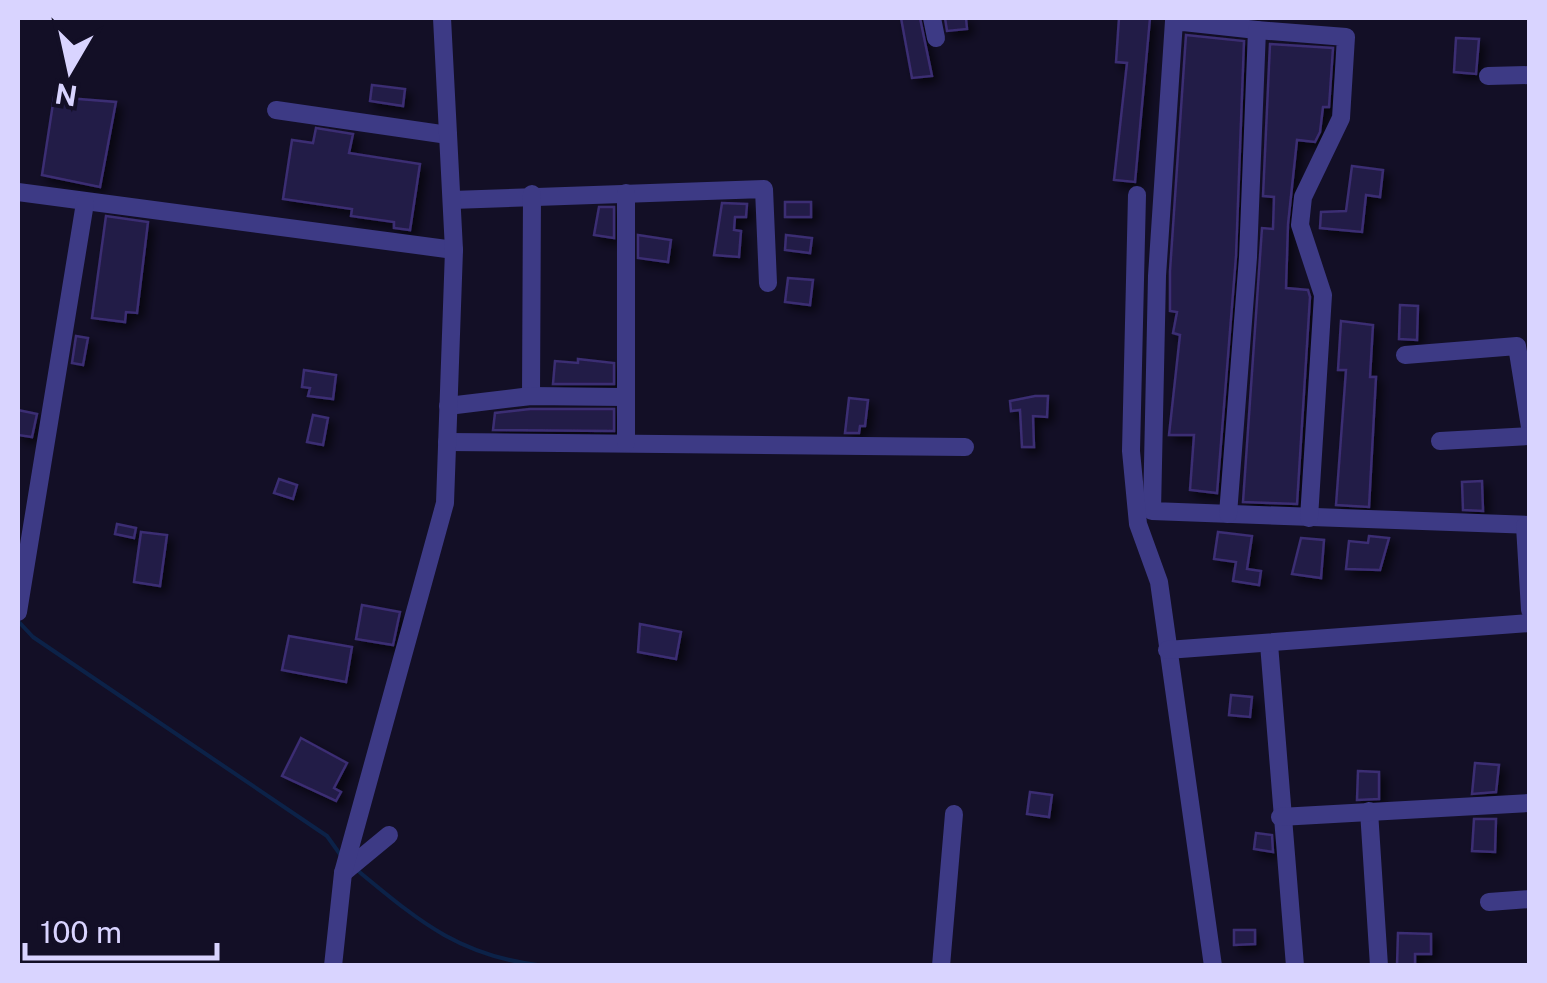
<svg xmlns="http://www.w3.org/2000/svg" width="1547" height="983" font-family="'Public Sans',sans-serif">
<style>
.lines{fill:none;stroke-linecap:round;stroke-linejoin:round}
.stream{stroke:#0c2248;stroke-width:4}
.building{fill:#241b47;stroke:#3b2d73;stroke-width:2.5;filter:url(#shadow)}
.minor{stroke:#3d3a85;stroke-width:18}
</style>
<defs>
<filter id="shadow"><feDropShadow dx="5.5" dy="5.5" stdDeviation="5" flood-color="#0009"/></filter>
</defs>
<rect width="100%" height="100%" fill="#130f26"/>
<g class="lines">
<g class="stream">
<path d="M18,621L33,637L327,836L342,857"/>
<path d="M357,870C420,922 459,956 544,966"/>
</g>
</g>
<g class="building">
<path d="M901,18H920L932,76L912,78Z"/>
<path d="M945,18H966L967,29L947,31Z"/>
<path d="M1119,18H1150L1135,182L1114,180L1127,63L1116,62Z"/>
<path d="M1186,35L1244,41L1236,256L1217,493L1190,490L1194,435H1169L1180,335L1173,333L1177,312L1170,311V271Z"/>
<path d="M1456,38L1479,39L1476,74L1454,72Z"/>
<path d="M1270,44L1333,48L1329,107H1323L1320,132L1315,142L1297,140L1288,224L1286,288L1308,290L1310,297L1297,504L1243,502L1262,228L1273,229L1274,197L1263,196Z"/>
<path d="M372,85L405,89L403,106L370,101Z"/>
<path d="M54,97L116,102L100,187L42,175Z"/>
<path d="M316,128L353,134L349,153L420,164L410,230L394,228V222L351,216L352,209L283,199L292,140L313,143Z"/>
<path d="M1352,166L1383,170L1380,197L1366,195L1362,232L1320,228L1321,212L1346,211Z"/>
<rect x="785" y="202" width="26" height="15"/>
<path d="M722,203L747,204L746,217H735L734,230L741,231L739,257L714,255Z"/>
<path d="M599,207H614V238L594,235Z"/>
<path d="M106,216L148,222L137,313L126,312L125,322L92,318Z"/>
<path d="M638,235L671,240L668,262L638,258Z"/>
<path d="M786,235L812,238L810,253L785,250Z"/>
<path d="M788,278L813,280L810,305L785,302Z"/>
<path d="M1400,305L1418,306L1417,340L1399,339Z"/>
<path d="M1341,321L1373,325L1370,377H1376L1369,507L1336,505L1346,370H1338Z"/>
<path d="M76,336L88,338L83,365L72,363Z"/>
<path d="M578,359L614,363V384H553L555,361L578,363Z"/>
<path d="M304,370L336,375L333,399L308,396L310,388L302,387Z"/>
<path d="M1035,396H1048L1047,417L1033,416L1034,447H1022L1020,410L1011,411L1010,401Z"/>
<path d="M849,398L868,400L865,426H860L859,433H845Z"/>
<path d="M530,409H614V431L493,430L495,413Z"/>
<path d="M18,410L37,414L32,437L18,435Z"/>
<path d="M313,415L328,418L323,445L307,442Z"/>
<path d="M279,479L297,485L293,499L274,493Z"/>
<path d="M1482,481L1483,511L1463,510L1462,482Z"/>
<path d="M117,524L136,528L134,538L115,534Z"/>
<path d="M141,532L167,535L160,586L134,582Z"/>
<path d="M1218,532L1252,536L1247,569L1261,571L1259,585L1233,581L1236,562L1214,559Z"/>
<path d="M1369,536L1389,538L1380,570L1346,569L1349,541L1368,543Z"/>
<path d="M1301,538L1324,540L1321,578L1292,574Z"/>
<path d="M362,605L400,612L393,645L356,639Z"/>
<path d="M640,624L681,632L676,659L638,652Z"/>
<path d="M289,636L352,647L346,682L282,670Z"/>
<path d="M1231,695L1252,697L1250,717L1229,715Z"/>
<path d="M301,738L347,763L334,788L341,792L336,801L282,776Z"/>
<path d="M1475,763L1499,765L1496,792L1472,794Z"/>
<path d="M1358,771L1379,772V799L1357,800Z"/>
<path d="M1030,792L1052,795L1049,817L1027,814Z"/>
<path d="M1474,819H1496L1495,852L1472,851Z"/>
<path d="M1256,833L1272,835L1273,852L1254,849Z"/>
<path d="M1234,930H1255V944L1234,945Z"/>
<path d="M1398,933L1431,934V954H1415V966H1397Z"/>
</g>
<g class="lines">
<g class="minor">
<path d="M932,18L936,38"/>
<path d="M1257,30L1174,21L1157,276L1152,511L1530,525"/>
<path d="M1488,76L1530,75"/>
<path d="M276,110L448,135"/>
<path d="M18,192L454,250"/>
<path d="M1137,195L1131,451L1138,524L1159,582L1213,966"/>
<path d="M452,200L764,189L768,283"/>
<path d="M1405,355L1517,346L1530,427"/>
<path d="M531,396L532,194"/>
<path d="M448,406L531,396L624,397"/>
<path d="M1440,441L1530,436"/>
<path d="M447,442L965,447"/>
<path d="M626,443V193"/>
<path d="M1228,514L1248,257L1257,30L1346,37L1341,118L1303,197L1300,225L1323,295L1309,518"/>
<path d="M1525,526L1530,610"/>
<path d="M18,612L85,203"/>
<path d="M1269,644L1295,966"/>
<path d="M1167,650L1530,623"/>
<path d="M1369,811L1379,966"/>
<path d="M1280,817L1530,803"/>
<path d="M343,873L389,835"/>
<path d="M1489,902L1530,899"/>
<path d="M333,966L343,873L445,503L454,250L442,18"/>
<path d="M941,966L954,814"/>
</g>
</g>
<rect width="1547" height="983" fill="none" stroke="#d9d4ff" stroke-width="40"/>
<g transform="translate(70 70) rotate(189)" stroke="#130f26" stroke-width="8" paint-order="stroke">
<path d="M0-8L18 38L0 25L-18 38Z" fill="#d9d4ff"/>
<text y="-15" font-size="28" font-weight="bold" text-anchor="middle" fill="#d9d4ff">N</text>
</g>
<path d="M25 943v15h192v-15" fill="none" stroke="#d9d4ff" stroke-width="5"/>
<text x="40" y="943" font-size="30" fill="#d9d4ff" stroke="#130f26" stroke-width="8" paint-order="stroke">100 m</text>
</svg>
